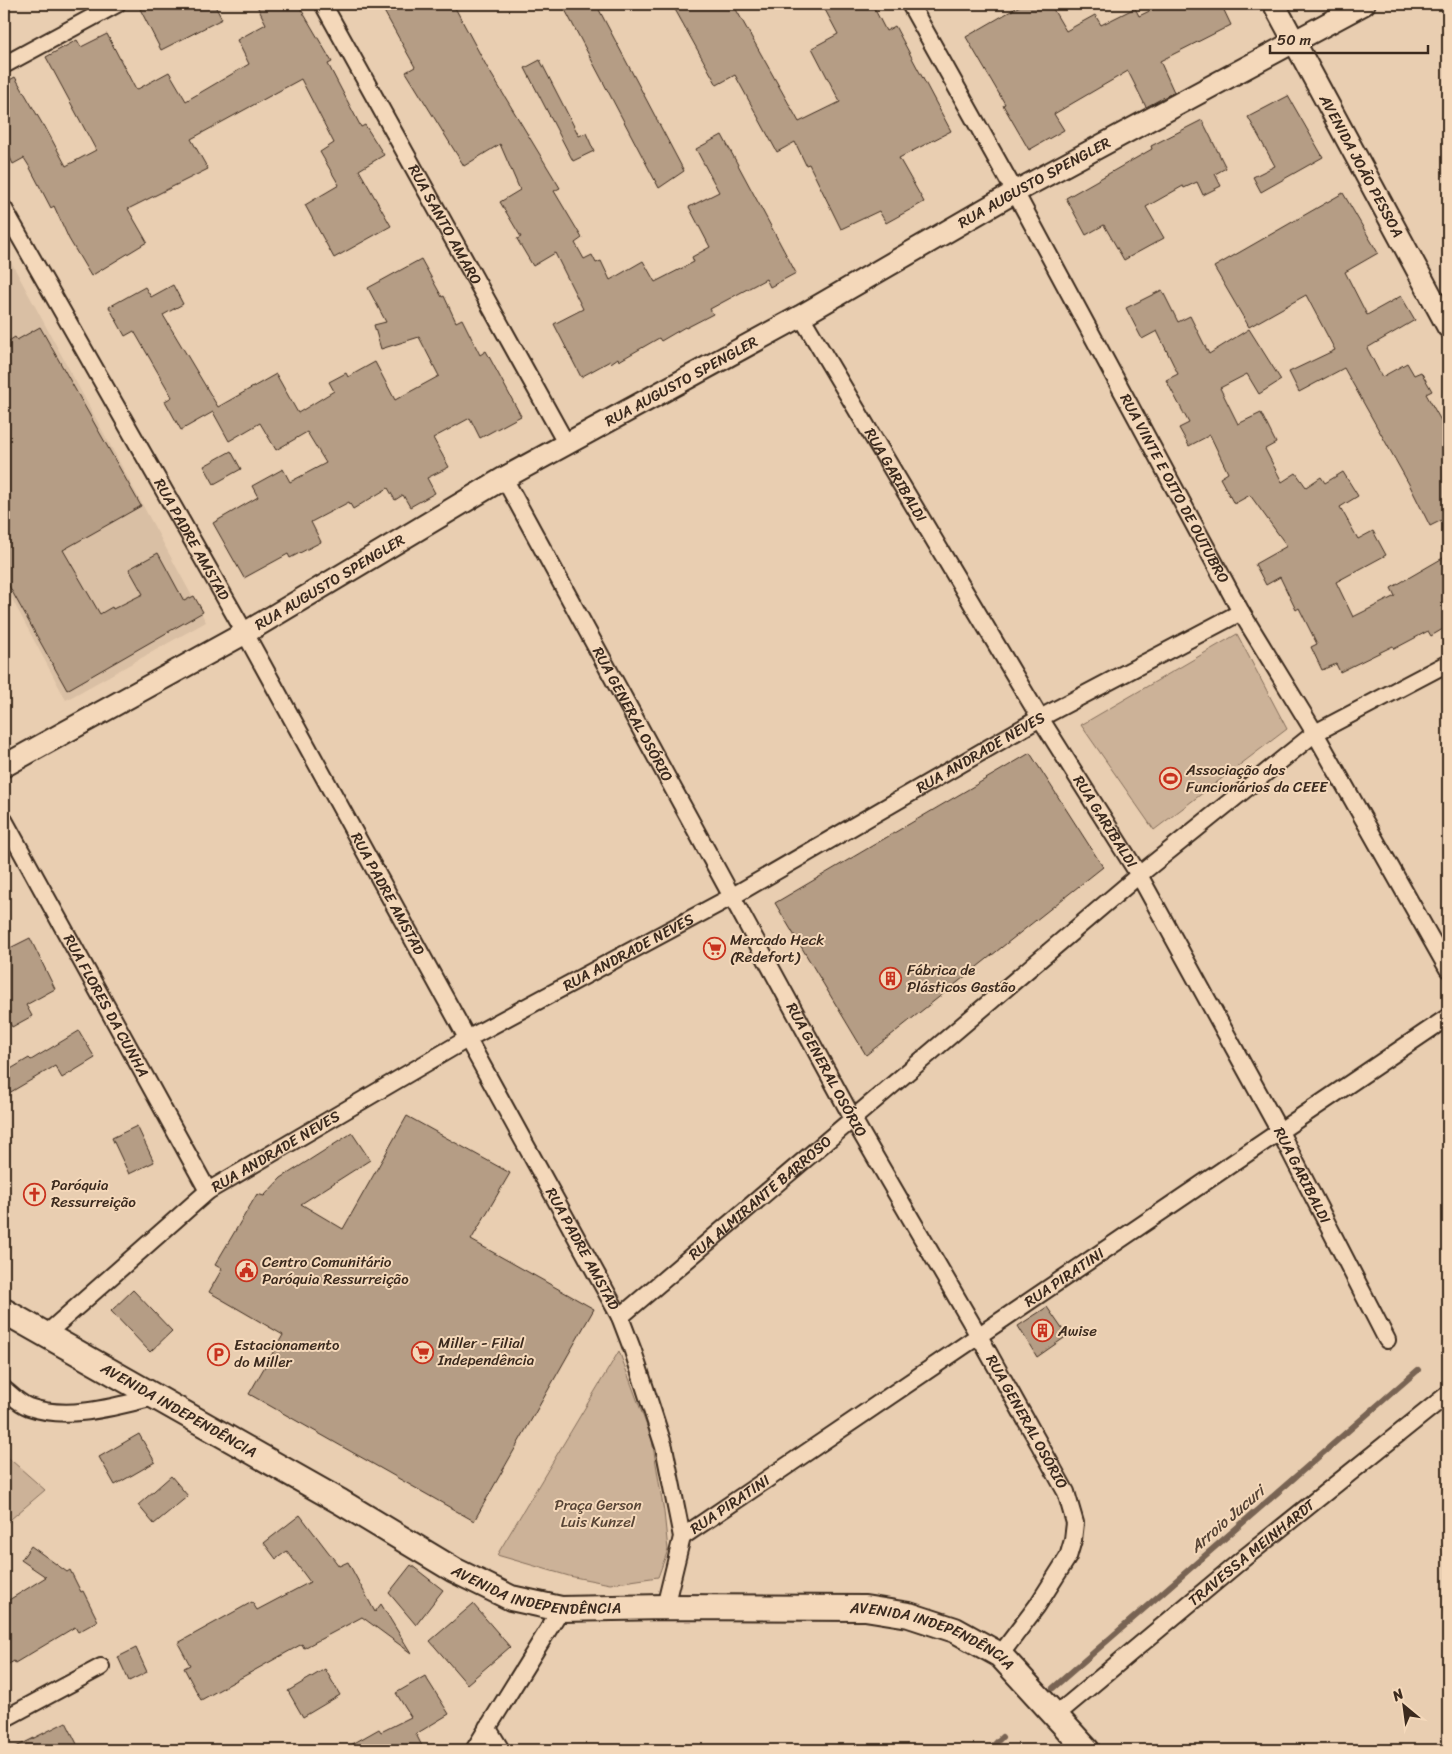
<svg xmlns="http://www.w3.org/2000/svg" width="1452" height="1754" font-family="Sriracha,sans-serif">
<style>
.built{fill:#d9bfa4}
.green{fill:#ccb298;stroke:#846e5b}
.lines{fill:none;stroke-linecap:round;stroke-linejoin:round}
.stream{stroke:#786452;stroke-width:6}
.building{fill:#b59d85;stroke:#3b2a1e}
.minor-casing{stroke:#3b2a1e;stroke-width:20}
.tertiary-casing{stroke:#3b2a1e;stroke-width:25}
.secondary-casing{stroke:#3b2a1e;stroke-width:28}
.minor{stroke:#f4d8ba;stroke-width:16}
.tertiary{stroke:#f4d8ba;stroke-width:21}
.secondary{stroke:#f4d8ba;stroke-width:24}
.labels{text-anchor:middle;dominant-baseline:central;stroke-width:4;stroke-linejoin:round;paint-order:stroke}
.street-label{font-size:15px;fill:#3b2a1e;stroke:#f4d8ba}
.poi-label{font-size:15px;fill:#3b2a1e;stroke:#f4d8ba;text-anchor:start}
.park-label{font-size:15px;fill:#584536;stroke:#f4d8ba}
.water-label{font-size:16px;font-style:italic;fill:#544234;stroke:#f4d8ba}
</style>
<rect width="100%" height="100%" fill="#e9ceb1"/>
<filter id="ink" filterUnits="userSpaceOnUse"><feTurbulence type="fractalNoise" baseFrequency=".02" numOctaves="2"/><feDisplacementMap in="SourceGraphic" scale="10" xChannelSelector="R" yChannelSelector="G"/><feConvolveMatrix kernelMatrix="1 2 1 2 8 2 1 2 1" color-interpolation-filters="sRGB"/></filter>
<g filter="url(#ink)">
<path class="built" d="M4,249L206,622L66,700L4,584Z"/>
<g class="green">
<path d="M1237,634L1287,729L1154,830L1081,725Z"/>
<path d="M619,1351L652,1440L664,1512L668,1550L658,1577L610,1584L569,1576L497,1555Z"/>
<path d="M4,1454L45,1490L4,1525Z"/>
</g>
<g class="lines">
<g class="stream">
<path d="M1053,1688L1418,1370"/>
<path d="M989,1750L1002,1737"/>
</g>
</g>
<g class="building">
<path d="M151,4H214L222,19L161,50L140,9Z"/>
<path d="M256,4H298L332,62L328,64L361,127L365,125L384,155L359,170L391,226L334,258L305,205L339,185L320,152L334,143L301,79L191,139L208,169L128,209L147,242L91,276L69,239L54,206L51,208L29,166L24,158L13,164L4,145V83L15,77L43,125H44L66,166L96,150L46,57L77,40L81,47L107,34L136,90L169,72L186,101L249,64L237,40L266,24Z"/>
<path d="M380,4H453L487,67L560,188L554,191L582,238L575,243L584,259L592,255L596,263L601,261L610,280L643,261L655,282L694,262L692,257L710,247L689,207L719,192L696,149L722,135L796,273L770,287L766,279L710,309L713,314L686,328L685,327L661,341L659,338L619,361L618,358L611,363L610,361L581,377L554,324L583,309L555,253L533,266L517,239L521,237L500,202L520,190L500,144L464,166L406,72L415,67Z"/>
<path d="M562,4H596L684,171L659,188Z"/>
<path d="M672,4H733L799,122L840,102L812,48L838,34L822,4H872L886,31L895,26L951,131L899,158L924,202L886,223L879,211L841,229L809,164L806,165L795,142L777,152L735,75L717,85Z"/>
<path d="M1023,4H1050L1066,31L1095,15L1101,25L1135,8L1139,16L1164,4H1221L1231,25L1160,61L1174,92L1146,107L1128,71L1054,114L1064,130L1029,150L1003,105L1005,104L966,37Z"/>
<path d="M540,60L579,136L586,133L594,151L573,161L525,68Z"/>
<path d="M1288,96L1323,157L1261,192L1253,177L1275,166L1248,117Z"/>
<path d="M1202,120L1226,168L1215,174L1221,186L1203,195L1197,182L1184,188L1183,186L1146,207L1164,238L1124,260L1104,225L1086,235L1066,198L1152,149L1151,146Z"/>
<path d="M1343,193L1378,253L1345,272L1367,315L1401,296L1415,320L1367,348L1382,377L1407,363L1414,375L1421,372L1432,391L1426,394L1448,433V517L1430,526L1409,484L1344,368L1299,392L1289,372L1335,350L1306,295L1249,327L1214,267Z"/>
<path d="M421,259L442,297L444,296L456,322L462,319L480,355L486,351L521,416L480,438L470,418L433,438L449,467L427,478L435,493L410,507L403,495L395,500L388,488L353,509L349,502L311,522L321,542L290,558L288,554L244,578L213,523L258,497L252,486L283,469L290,482L326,463L307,432L276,450L260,423L229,441L213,412L181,430L165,401L172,397L134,331L125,336L109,307L145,287L151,297L173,285L183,304L163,315L218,407L276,374L298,413L334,391L329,382L346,373L348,377L375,362L395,400L439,376L419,337L381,349L374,325L386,322L368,288Z"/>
<path d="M1162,290L1178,322L1190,316L1209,354L1249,329L1281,380L1259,394L1247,374L1220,388L1238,424L1261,413L1276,443L1265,449L1282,482L1296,473L1306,487L1321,477L1325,483L1343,472L1358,496L1340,507L1358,539L1373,531L1386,555L1336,582L1353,617L1395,596L1391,588L1448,555V626L1431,636L1428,631L1394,649L1393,646L1340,672L1336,664L1322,670L1311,647L1317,644L1299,608L1296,610L1280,577L1266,585L1255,564L1287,546L1250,495L1234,504L1220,478L1228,473L1210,435L1189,446L1179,428L1189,423L1166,380L1178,374L1157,331L1142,339L1126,308Z"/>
<path d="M40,327L141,506L63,550L100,614L112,607L113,609L143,594L129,569L158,553L184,601L194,596L203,612L67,690L4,577V344L15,337L17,340Z"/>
<path d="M231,451L241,469L214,484L204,466Z"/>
<path d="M1030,753L1103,867L866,1055L775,903Z"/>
<path d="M30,938L55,989L26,1005L32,1016L12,1027L4,1013V951Z"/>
<path d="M79,1031L95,1058L62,1078L55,1066L4,1096V1073L29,1058L31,1060Z"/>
<path d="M407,1116L510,1173L471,1240L594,1309L474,1521L249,1394L283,1335L209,1292L222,1269L215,1265L257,1194L264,1196L281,1178L352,1133L370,1160L301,1204L343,1229Z"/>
<path d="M137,1126L154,1162L129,1174L112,1138Z"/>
<path d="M133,1290L172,1331L150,1352L111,1311Z"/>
<path d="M1047,1307L1067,1336L1037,1357L1018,1326Z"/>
<path d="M139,1434L155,1462L115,1485L99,1457Z"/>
<path d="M171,1476L188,1496L154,1524L138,1505Z"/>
<path d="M300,1515L339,1566L348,1562L375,1612L381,1604L411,1653L362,1617L304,1648L302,1644L201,1700L184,1668L190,1665L178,1643L252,1602L257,1610L310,1582L287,1551L276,1559L264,1543Z"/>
<path d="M31,1546L67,1572L70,1570L81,1592L83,1591L98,1621L78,1632L75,1627L15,1663L14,1661L4,1667V1603L46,1577L21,1560Z"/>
<path d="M411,1565L443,1590L416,1625L389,1593Z"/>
<path d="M473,1604L510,1647L467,1684L430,1641Z"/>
<path d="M136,1648L147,1672L129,1681L118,1657Z"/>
<path d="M325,1669L340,1695L303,1717L288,1691Z"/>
<path d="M425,1676L449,1714L416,1734L424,1750H342L379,1729L381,1732L411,1717L396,1693Z"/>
<path d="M66,1722L80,1750H10Z"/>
</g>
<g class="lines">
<defs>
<g id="minor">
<path id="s1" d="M323,4L567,445"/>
<path id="s2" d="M910,4L1015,192L1241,612L1315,733L1448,969"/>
<path d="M4,65L117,4"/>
<path id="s3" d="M4,209L245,633L620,1317L633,1351L664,1447L682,1537L665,1607"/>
<path id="s4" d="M801,316L1040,718L1139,875L1280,1132L1387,1340"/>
<path id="s5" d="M504,478L853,1119L979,1336L1066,1492L1075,1523L1073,1540L1068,1557L1037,1606L1000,1655"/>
<path id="s6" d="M4,820L208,1191"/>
<path id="s7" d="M620,1317L1139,875L1315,733L1448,663"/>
<path id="s8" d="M45,1335L208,1191L467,1039L733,896L1040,718L1241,612"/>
<path d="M4,1389C11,1395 20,1404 29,1407C70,1421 115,1406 155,1397"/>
<path id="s9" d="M682,1537L1448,1017"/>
<path id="s10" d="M1056,1715L1244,1558L1448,1394"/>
<path d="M4,1719L101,1667"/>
<path d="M487,1727L501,1750"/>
<path d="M474,1750L561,1609"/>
</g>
<g id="tertiary">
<path id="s11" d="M1274,4L1448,327"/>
<path id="s12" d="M4,766L245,633L504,478L801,316L1015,192L1364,4"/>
</g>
<g id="secondary">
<path id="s13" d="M4,1311L341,1502L454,1570L511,1598L561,1609L665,1607L865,1608L909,1615L955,1630L1000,1655L1087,1750"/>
</g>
</defs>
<use href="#minor" class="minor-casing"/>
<use href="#tertiary" class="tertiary-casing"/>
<use href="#secondary" class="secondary-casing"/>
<use href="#minor" class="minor"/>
<use href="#tertiary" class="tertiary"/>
<use href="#secondary" class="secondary"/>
</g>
</g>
<defs>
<symbol id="stadium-ring" viewBox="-11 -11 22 22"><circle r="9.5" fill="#f4d8ba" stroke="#c8321e" stroke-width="1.5"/><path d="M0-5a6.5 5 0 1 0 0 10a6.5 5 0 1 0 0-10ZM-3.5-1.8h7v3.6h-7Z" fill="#c8321e"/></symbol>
<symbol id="supermarket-ring" viewBox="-11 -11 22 22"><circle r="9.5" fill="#f4d8ba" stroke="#c8321e" stroke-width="1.5"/><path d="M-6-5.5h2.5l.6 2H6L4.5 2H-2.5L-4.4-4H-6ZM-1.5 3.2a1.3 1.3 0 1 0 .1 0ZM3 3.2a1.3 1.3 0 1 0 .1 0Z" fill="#c8321e"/></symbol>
<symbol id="building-ring" viewBox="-11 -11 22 22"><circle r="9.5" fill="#f4d8ba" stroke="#c8321e" stroke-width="1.5"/><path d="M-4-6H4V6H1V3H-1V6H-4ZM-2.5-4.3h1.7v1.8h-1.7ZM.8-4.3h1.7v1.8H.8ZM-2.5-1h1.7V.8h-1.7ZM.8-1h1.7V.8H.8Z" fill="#c8321e"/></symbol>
<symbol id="church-ring" viewBox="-11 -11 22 22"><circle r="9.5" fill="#f4d8ba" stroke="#c8321e" stroke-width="1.5"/><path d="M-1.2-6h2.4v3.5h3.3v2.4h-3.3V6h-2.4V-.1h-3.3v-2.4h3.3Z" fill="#c8321e"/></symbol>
<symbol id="civic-ring" viewBox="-11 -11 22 22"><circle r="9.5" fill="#f4d8ba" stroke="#c8321e" stroke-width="1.5"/><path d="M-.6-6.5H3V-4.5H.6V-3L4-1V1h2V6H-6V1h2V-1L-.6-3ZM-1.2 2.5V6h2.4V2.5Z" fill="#c8321e"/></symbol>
<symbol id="parking-ring" viewBox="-11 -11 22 22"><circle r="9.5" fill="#f4d8ba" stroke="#c8321e" stroke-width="1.5"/><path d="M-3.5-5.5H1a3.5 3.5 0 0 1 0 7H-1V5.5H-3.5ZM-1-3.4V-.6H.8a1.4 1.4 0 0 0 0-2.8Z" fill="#c8321e"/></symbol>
</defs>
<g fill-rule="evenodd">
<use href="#stadium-ring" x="1158" y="766" width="25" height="25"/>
<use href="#supermarket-ring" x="702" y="936" width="25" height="25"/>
<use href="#building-ring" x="878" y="966" width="25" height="25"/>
<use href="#church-ring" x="22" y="1182" width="25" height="25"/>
<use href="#civic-ring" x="234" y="1258" width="25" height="25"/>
<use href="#building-ring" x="1030" y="1318" width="25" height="25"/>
<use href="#supermarket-ring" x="410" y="1340" width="25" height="25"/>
<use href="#parking-ring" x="206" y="1342" width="25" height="25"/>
</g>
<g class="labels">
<g class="street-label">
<text stroke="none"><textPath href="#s11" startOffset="184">AVENIDA JOÃO PESSOA</textPath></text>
<text stroke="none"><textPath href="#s12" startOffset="1184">RUA AUGUSTO SPENGLER</textPath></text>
<text stroke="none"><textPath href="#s1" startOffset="252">RUA SANTO AMARO</textPath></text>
<text stroke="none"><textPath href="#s12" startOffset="779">RUA AUGUSTO SPENGLER</textPath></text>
<text stroke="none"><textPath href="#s4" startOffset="185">RUA GARIBALDI</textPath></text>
<text stroke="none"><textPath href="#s2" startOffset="552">RUA VINTE E OITO DE OUTUBRO</textPath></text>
<text stroke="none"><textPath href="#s3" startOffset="380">RUA PADRE AMSTAD</textPath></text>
<text stroke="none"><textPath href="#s12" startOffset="374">RUA AUGUSTO SPENGLER</textPath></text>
<text stroke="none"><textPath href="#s5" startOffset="269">RUA GENERAL OSÓRIO</textPath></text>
<text stroke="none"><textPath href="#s8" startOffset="1106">RUA ANDRADE NEVES</textPath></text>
<text stroke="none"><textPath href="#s4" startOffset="590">RUA GARIBALDI</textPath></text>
<text stroke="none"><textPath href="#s3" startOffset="785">RUA PADRE AMSTAD</textPath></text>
<text stroke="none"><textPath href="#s8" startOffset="701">RUA ANDRADE NEVES</textPath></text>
<text stroke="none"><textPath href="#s6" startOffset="212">RUA FLORES DA CUNHA</textPath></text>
<text stroke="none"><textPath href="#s5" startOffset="674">RUA GENERAL OSÓRIO</textPath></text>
<text stroke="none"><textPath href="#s8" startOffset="296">RUA ANDRADE NEVES</textPath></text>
<text stroke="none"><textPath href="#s4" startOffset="995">RUA GARIBALDI</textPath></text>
<text stroke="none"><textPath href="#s7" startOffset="184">RUA ALMIRANTE BARROSO</textPath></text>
<text stroke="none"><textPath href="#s3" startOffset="1190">RUA PADRE AMSTAD</textPath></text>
<text stroke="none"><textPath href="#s9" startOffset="462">RUA PIRATINI</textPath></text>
<text stroke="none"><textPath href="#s13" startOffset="201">AVENIDA INDEPENDÊNCIA</textPath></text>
<text stroke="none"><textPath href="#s5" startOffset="1079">RUA GENERAL OSÓRIO</textPath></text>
<text stroke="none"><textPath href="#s9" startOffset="58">RUA PIRATINI</textPath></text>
<text stroke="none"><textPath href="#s10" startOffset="254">TRAVESSA MEINHARDT</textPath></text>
<text stroke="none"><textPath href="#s13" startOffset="606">AVENIDA INDEPENDÊNCIA</textPath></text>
<text stroke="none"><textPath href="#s13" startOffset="1011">AVENIDA INDEPENDÊNCIA</textPath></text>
</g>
<g class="poi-label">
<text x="1186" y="770">Associação dos<tspan x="1186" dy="17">Funcionários da CEEE</tspan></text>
<text x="730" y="940">Mercado Heck<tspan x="730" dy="17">(Redefort)</tspan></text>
<text x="907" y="970">Fábrica de<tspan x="907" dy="17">Plásticos Gastão</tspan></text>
<text x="51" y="1185">Paróquia<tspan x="51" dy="17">Ressurreição</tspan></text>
<text x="262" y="1262">Centro Comunitário<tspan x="262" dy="17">Paróquia Ressurreição</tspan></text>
<text x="1058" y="1331">Awise</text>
<text x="438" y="1343">Miller - Filial<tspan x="438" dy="17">Independência</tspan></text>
<text x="234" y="1345">Estacionamento<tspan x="234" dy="17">do Miller</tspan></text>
</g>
<g class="park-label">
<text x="598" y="1505">Praça Gerson<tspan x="598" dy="17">Luis Kunzel</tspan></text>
</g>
<g class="water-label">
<text transform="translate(1227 1519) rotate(-41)">Arroio Jucuri</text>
</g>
</g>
<rect width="1452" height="1754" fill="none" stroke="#f4d8ba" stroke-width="20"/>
<rect x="10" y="10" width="1432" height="1734" fill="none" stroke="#3b2a1e" stroke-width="2" filter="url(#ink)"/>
<g transform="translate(1404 1706) rotate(331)" stroke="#f4d8ba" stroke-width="4" paint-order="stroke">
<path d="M0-4L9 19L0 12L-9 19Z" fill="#3b2a1e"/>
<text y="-8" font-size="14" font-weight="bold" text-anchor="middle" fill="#3b2a1e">N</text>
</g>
<path d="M1270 45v8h158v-8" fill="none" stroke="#3b2a1e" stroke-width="2.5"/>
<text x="1277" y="45" font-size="15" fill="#3b2a1e" stroke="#f4d8ba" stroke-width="4" paint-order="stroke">50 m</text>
</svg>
